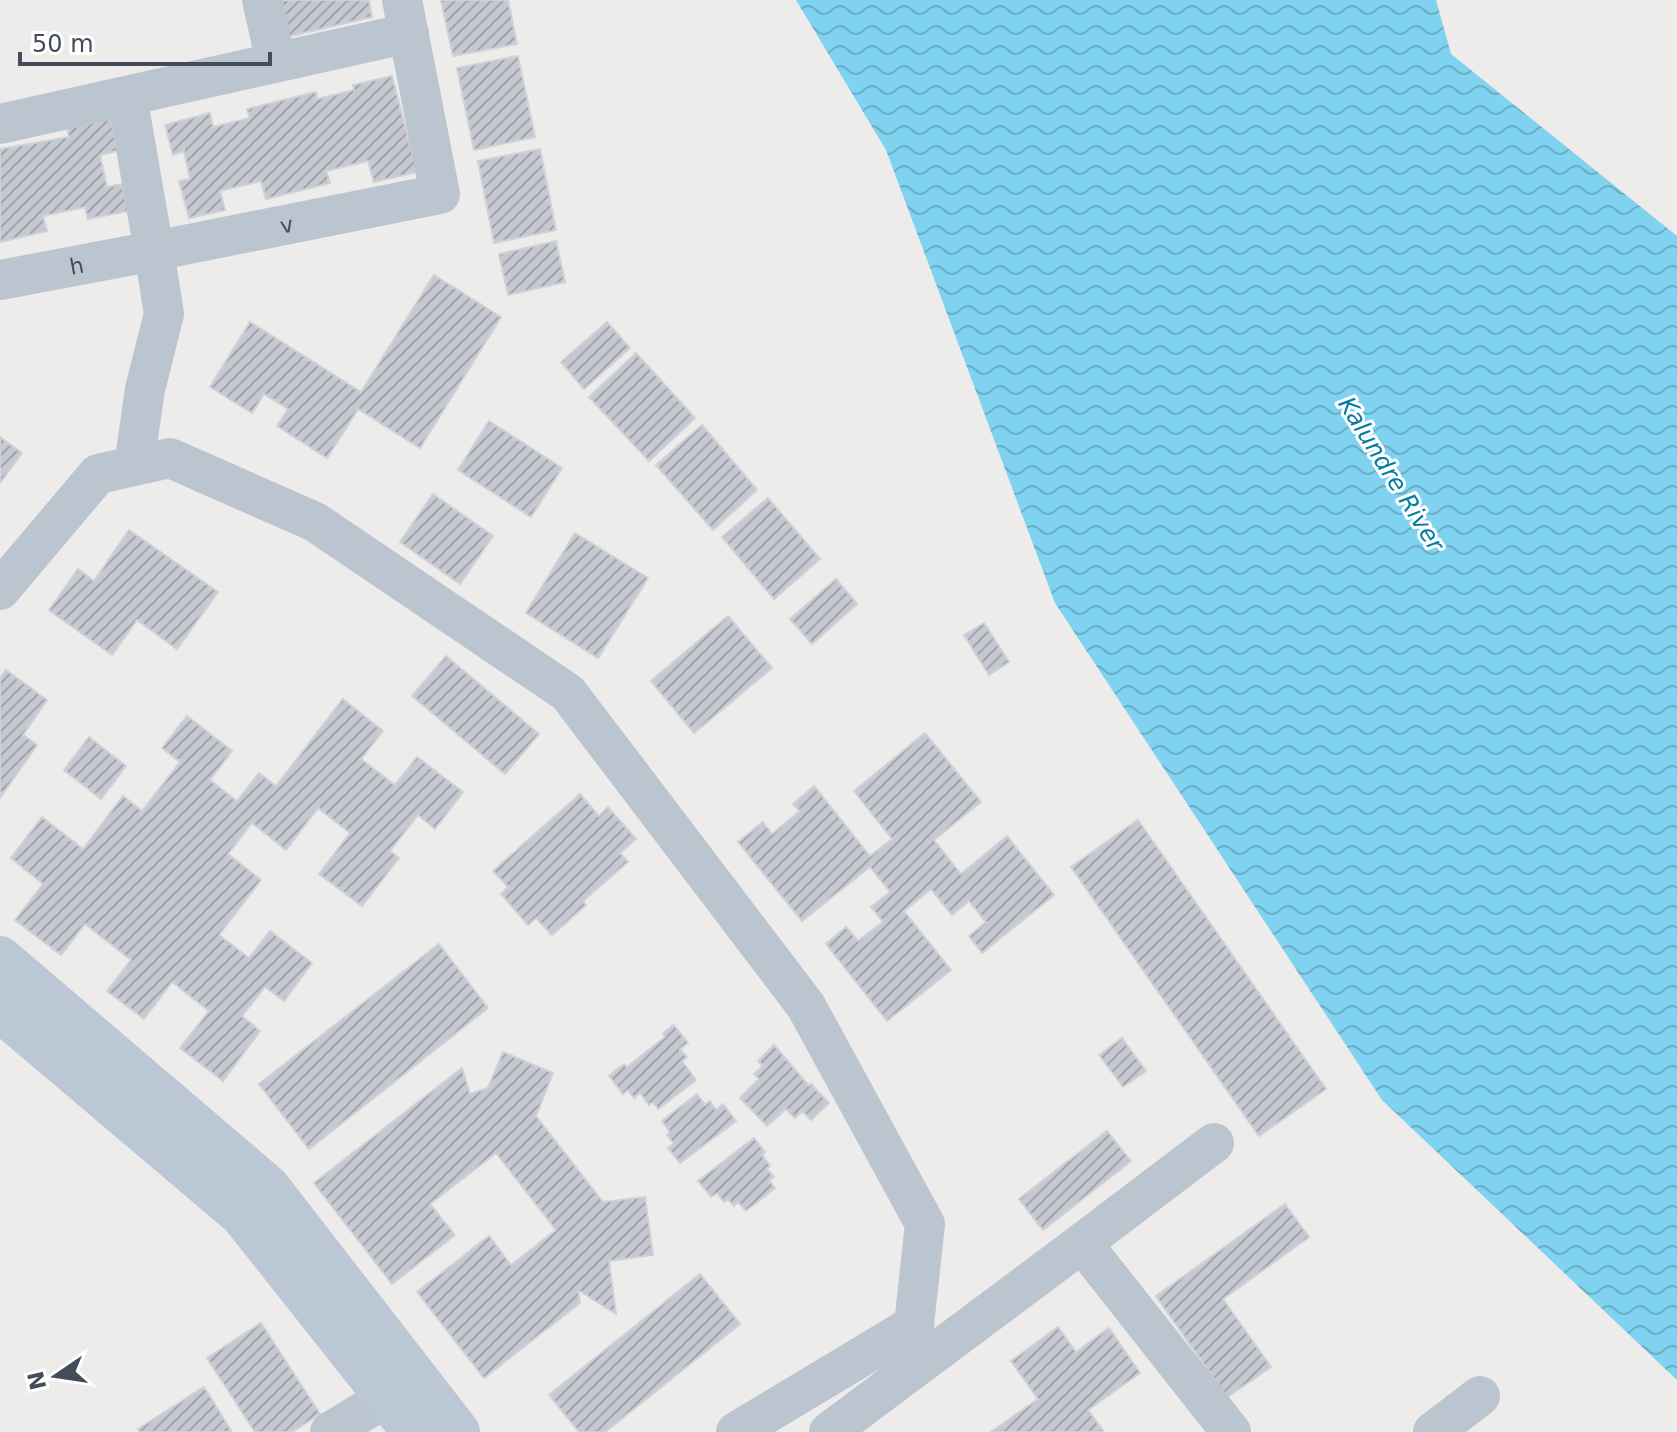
<svg xmlns="http://www.w3.org/2000/svg" width="1677" height="1432" font-family="'DejaVu Sans',sans-serif">
<style>
.water{fill:url(#water-waves)}
.building{fill:url(#building-hatch);stroke:#ced1d7;stroke-width:2}
.lines{fill:none;stroke-linecap:round;stroke-linejoin:round}
.street{stroke:#bbc5cf;stroke-width:40}
.secondary{stroke:#bcc7d6;stroke-width:44}
.labels{text-anchor:middle;dominant-baseline:central;stroke-width:6;stroke-linejoin:round;paint-order:stroke}
.street-label{font-size:22px;fill:#434d59;stroke:#fff}
.water-label{font-size:24px;font-style:italic;fill:#057aa2;stroke:#fff}
</style>
<defs>
<pattern id="water-waves" width="16" height="10" patternUnits="userSpaceOnUse" patternTransform="scale(2)"><rect width="16" height="10" fill="#7fd3f0"/><path d="M0 5q4-4 8 0t8 0" fill="none" stroke="#6aadc5"/></pattern>
<pattern id="building-hatch" width="6" height="6" patternUnits="userSpaceOnUse" patternTransform="scale(2)"><rect width="6" height="6" fill="#c7c9d2"/><path d="M-1 1l2-2M0 6l6-6M5 7l2-2" fill="none" stroke="#a3a5ad"/></pattern>
</defs>
<rect width="100%" height="100%" fill="#eeebeb"/>
<path class="water" d="M796,0H1436L1451,54L1677,236V1380L1382,1100L1055,603L886,150Z"/>
<g class="building">
<path d="M277,0H369L372,17L286,37Z"/>
<path d="M441,0H508L517,44L453,56Z"/>
<path d="M518,56L535,137L474,150L457,68Z"/>
<path d="M392,76L417,172L374,182L368,161L326,171L330,183L266,199L261,181L220,191L225,210L189,218L179,181L190,179L184,151L173,155L165,125L210,113L213,127L250,118L247,109L316,92L317,99L354,90L353,85Z"/>
<path d="M111,119L117,151L100,155L107,187L122,184L128,211L88,219L85,207L43,216L47,231L0,242V149L69,137L67,128Z"/>
<path d="M540,149L556,230L494,243L478,161Z"/>
<path d="M556,241L565,282L508,295L499,254Z"/>
<path d="M434,275L501,317L420,448L358,409L327,458L277,426L288,409L264,394L252,413L210,387L250,322L361,392Z"/>
<path d="M607,322L630,348L584,389L561,362Z"/>
<path d="M636,353L695,418L649,461L589,397Z"/>
<path d="M489,421L562,468L531,517L458,470Z"/>
<path d="M702,425L757,490L713,530L656,465Z"/>
<path d="M0,437L22,453L0,483Z"/>
<path d="M433,494L493,536L460,584L400,542Z"/>
<path d="M768,498L820,559L774,599L722,537Z"/>
<path d="M129,530L218,592L177,649L137,620L112,655L49,610L78,569L94,581Z"/>
<path d="M575,533L648,578L598,658L526,613Z"/>
<path d="M836,579L857,604L812,644L790,619Z"/>
<path d="M728,616L772,668L694,733L651,681Z"/>
<path d="M984,623L1009,662L989,675L964,635Z"/>
<path d="M446,656L539,734L505,774L412,696Z"/>
<path d="M6,670L47,700L23,735L37,745L0,798V678Z"/>
<path d="M343,699L383,731L361,759L395,785L417,757L463,792L435,829L418,815L390,851L399,858L362,906L319,874L350,833L318,808L286,850L252,823L228,854L261,880L219,935L249,958L270,931L312,963L284,1001L265,987L242,1016L260,1031L223,1081L180,1048L209,1011L172,982L144,1019L107,991L131,960L85,924L61,955L15,920L43,884L11,858L42,817L83,849L123,796L142,811L180,762L162,748L187,716L232,751L210,780L237,801L259,773L276,786Z"/>
<path d="M925,733L981,802L934,840L961,874L1007,836L1054,895L982,953L969,936L986,922L969,901L952,915L931,889L904,911L951,970L887,1021L826,944L846,927L858,941L883,922L871,907L890,892L870,867L802,921L738,842L763,822L772,834L800,811L793,804L814,786L870,856L892,839L854,791Z"/>
<path d="M89,737L126,766L101,799L64,770Z"/>
<path d="M580,794L599,816L608,807L636,839L620,853L628,862L583,901L586,905L552,935L536,918L528,925L501,894L508,887L493,871Z"/>
<path d="M1138,820L1326,1089L1259,1136L1071,867Z"/>
<path d="M439,944L488,1008L309,1149L259,1084Z"/>
<path d="M674,1025L688,1043L680,1049L687,1057L682,1061L696,1080L658,1109L653,1102L649,1105L640,1093L634,1098L628,1090L623,1094L609,1076L624,1064L627,1067L665,1037L663,1033Z"/>
<path d="M1122,1038L1146,1071L1123,1087L1099,1055Z"/>
<path d="M774,1045L809,1086L811,1084L829,1103L811,1120L802,1111L795,1118L786,1109L767,1126L740,1098L759,1079L754,1074L763,1066L758,1061Z"/>
<path d="M503,1052L553,1073L536,1116L603,1202L645,1197L653,1255L609,1261L616,1314L578,1290L580,1303L484,1378L417,1292L489,1236L511,1265L556,1230L496,1153L430,1204L455,1235L392,1284L314,1183L462,1068L470,1094L488,1088Z"/>
<path d="M697,1094L705,1105L710,1101L716,1110L723,1104L736,1121L680,1163L668,1148L674,1144L667,1135L670,1132L662,1121Z"/>
<path d="M1107,1131L1131,1161L1043,1230L1019,1199Z"/>
<path d="M754,1138L765,1152L762,1155L770,1166L767,1169L774,1177L769,1180L775,1188L746,1211L738,1202L734,1206L728,1199L724,1202L717,1193L711,1197L698,1181Z"/>
<path d="M1285,1204L1309,1237L1223,1299L1271,1367L1227,1397L1156,1296Z"/>
<path d="M700,1274L740,1324L605,1432H579L549,1395Z"/>
<path d="M261,1323L320,1414L292,1432H255L207,1358Z"/>
<path d="M1058,1327L1076,1352L1109,1328L1140,1373L1088,1410L1104,1432H991L1038,1399L1011,1361Z"/>
<path d="M204,1387L232,1432H140L138,1429Z"/>
</g>
<g class="lines">
<g class="street">
<path d="M262,0L276,62"/>
<path d="M0,124L409,33"/>
<path id="s1" d="M0,280L154,251L127,96"/>
<path id="s2" d="M134,466L145,389L164,314L154,251L440,194L402,0"/>
<path d="M0,590L98,474L170,458L315,522L568,693L806,1006L925,1224L914,1325L736,1432"/>
<path d="M1082,1243L1214,1143"/>
<path d="M330,1432L413,1381"/>
<path d="M829,1432L1082,1243L1231,1432"/>
<path d="M1433,1432L1480,1396"/>
</g>
<g class="secondary">
<path d="M0,958L268,1187L458,1432"/>
<path d="M0,1010L242,1215L414,1432"/>
</g>
</g>
<g class="labels">
<g class="street-label">
<text stroke="none"><textPath href="#s2" startOffset="354">v</textPath></text>
<text stroke="none"><textPath href="#s1" startOffset="78">h</textPath></text>
</g>
<g class="water-label">
<text transform="translate(1391 474) rotate(58)">Kalundre River</text>
</g>
</g>
<g transform="translate(56 1376) rotate(257)" stroke="#ffffff" stroke-width="6" paint-order="stroke">
<path d="M0-6L14 30L0 20L-14 30Z" fill="#434d59"/>
<text y="-12" font-size="22" font-weight="bold" text-anchor="middle" fill="#434d59">N</text>
</g>
<path d="M20 52v12h250v-12" fill="none" stroke="#434d59" stroke-width="4"/>
<text x="32" y="52" font-size="24" fill="#434d59" stroke="#ffffff" stroke-width="6" paint-order="stroke">50 m</text>
</svg>
